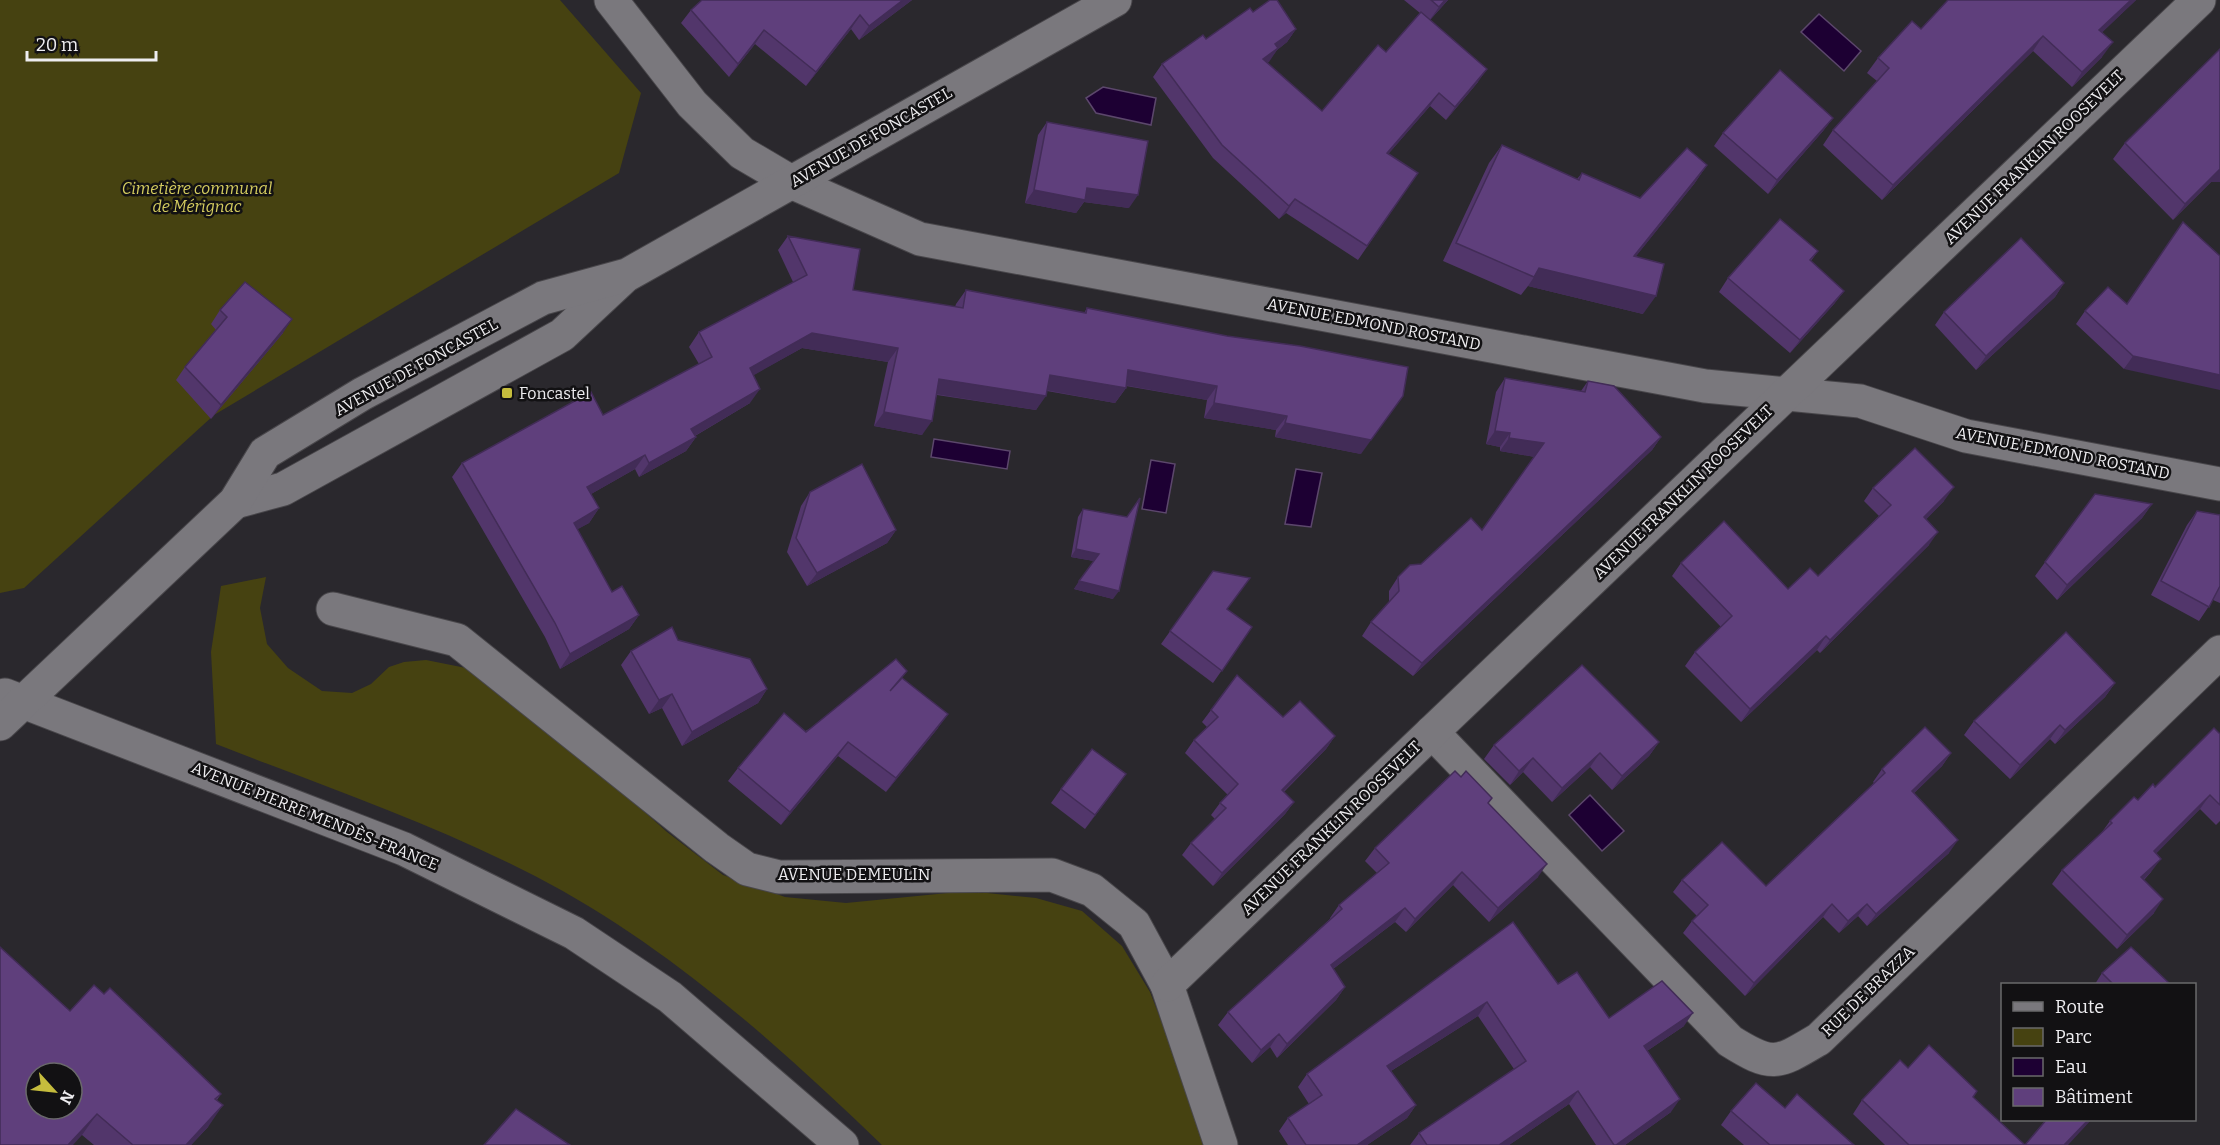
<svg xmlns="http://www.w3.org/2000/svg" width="2220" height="1145" font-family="Bitter,serif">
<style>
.green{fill:#464211}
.water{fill:#1d0033;stroke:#5c476c;stroke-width:1.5}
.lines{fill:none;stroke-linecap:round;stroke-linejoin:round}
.minor-casing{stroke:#48464a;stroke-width:35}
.minor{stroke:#7a787d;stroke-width:33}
.wall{fill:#52366b}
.shaded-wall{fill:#422c57}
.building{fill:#5f3f7c;stroke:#422c57;stroke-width:1.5;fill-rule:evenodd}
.poi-dot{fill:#c5bc3d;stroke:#121113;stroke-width:2}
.labels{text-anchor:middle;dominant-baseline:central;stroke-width:5;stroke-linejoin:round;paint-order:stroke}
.street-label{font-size:16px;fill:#eeedf0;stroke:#121113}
.park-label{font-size:16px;font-style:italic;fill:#d5cd5f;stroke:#121113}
.poi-label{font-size:16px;fill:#eeedf0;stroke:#121113;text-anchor:start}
</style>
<rect width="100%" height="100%" fill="#2a282d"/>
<g class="green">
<path d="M0,0H560L641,93L619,173L214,415L24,588L0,593Z"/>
<path d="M266,577L260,608L267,644L288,668L322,691L352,693L371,684L389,667L404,662L426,660L476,670L573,748L667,832L723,875L785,897L846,903L968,891L1036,898L1082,911L1122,946L1150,992L1183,1077L1203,1145H882C776,1043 666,944 535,876C432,823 323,786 216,744L211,652L221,586Z"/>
</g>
<g class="water">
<path d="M1819,14L1861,51L1844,71L1801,32Z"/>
<path d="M1103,87L1156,98L1151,125L1096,113L1086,98Z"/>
<path d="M934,439L1010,451L1007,469L931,457Z"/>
<path d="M1151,460L1175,464L1166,513L1142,509Z"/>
<path d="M1296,469L1322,473L1311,527L1285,524Z"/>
<path d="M1590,795L1624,831L1602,851L1569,815Z"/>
</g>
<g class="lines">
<defs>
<g id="minor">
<path d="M611,0L692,104L742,153L793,183L920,239L1705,386L1860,401L1966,436L2220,484"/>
<path d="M235,502L283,489L562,335L622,279"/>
<path d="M333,609L457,640L717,848L747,869L779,877L1052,875L1092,890L1134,924L1167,985L1221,1145"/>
<path d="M5,695L404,849L574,933L670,997L842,1145"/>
<path d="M0,724L235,502L265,453L362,394L543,298L627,275L1115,0"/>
<path d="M1432,732L1730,1041C1773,1068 1777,1064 1819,1039L2220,652"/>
<path d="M1167,985L2199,0"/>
</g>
</defs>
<use href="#minor" class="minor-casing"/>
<use href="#minor" class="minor"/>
</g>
<g class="wall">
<path d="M912,0L859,40L851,29L806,86L755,44L729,77L681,23L691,10Z"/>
<path d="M1404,0H1448L1430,20L1478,82L1446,120L1430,106L1388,154L1418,173L1358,260L1286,213L1279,219L1213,158L1153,77L1162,64L1253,12L1296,29L1287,42L1277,50L1267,63L1322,111L1386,52L1420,13Z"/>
<path d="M1948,0H2136L2102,32V57L2072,87L2033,51L1882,200L1823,145L1833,130L1877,81L1867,73L1878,58L1921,29Z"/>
<path d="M2220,49V182H2211L2173,220L2113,159L2125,143Z"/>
<path d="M1833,118L1823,131L1768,194L1714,146L1723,133Z"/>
<path d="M1047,122L1129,208L1084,202L1076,213L1025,203L1038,135Z"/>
<path d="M1502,145L1577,179L1582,173L1640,198L1707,165L1694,184L1635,257L1643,314L1528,286L1521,295L1443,261L1489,163Z"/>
<path d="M788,236L853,290L955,307L956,304L966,290L1084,313L1087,308L1361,454L1275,437L1276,430L1204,418L1207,400L1126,386V388L1115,403L1047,391L1036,410L937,395L922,435L874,426L888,362L802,348L753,375L750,403L695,436L696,437L686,451L639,477L635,469L591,494L599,508L589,523L577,529L612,592L639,615L629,629L560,669L545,637L452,477L462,463L603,415L699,364L689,347L699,332L793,282L778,250Z"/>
<path d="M1818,251L1811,261L1844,291L1834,304L1790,353L1719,292L1728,278Z"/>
<path d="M2220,256L2124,369L2076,324L2085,311L2127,304Z"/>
<path d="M2064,283L2055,297L1976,370L1935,325L1944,312Z"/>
<path d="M220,310L283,333L211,419L176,380L185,367L216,330L211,324Z"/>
<path d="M1505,378L1581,391L1588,381L1661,437L1652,450L1413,676L1362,636L1371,622L1389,602V591L1398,577L1482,530L1535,457L1500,451V447L1486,444L1496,392Z"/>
<path d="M1873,488L1944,501L1926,519L1929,545L1820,653L1817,650L1741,722L1685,666L1695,652L1721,627L1672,576L1681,563L1788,589L1818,576L1879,516L1864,501Z"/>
<path d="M810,492L896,530L887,543L807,586L787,552L801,506Z"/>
<path d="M2095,494L2152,504L2142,518L2057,600L2035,576Z"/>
<path d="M1083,509L1113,599L1074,589L1094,561L1071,557L1078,517Z"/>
<path d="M2197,511L2220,515V603L2213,600L2199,621L2151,595L2187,525Z"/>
<path d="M1213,571L1228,610L1252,627L1213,683L1161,644Z"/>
<path d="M678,640L767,689L758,703L682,746L662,708L649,714L621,665L631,651Z"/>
<path d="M902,678L938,728L886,792L838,756L781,825L728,781L738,768Z"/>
<path d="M2115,683L2105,697L2055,744L2050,739L2010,779L1964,735L1974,721Z"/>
<path d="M1211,710L1283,717L1335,736L1326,749L1284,792L1294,802L1285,814L1213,886L1182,855L1191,843L1215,819L1211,815L1220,803L1228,795L1185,753L1194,740L1207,727L1202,722Z"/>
<path d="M2220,734V821L2216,825L2200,809L2156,853L2151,872L2144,880L2154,913L2117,949L2052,884L2062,870L2102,832L2110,821L2155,787Z"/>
<path d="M1659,742L1649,756L1612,790L1590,767L1552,802L1523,772L1510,785L1484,759L1494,745Z"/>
<path d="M1951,753L1942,766L1914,793L1949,853L1867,926L1858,916L1839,933L1823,917L1745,996L1683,933L1692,921L1697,916L1673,892L1682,880L1766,886L1874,783L1873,782L1882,769Z"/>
<path d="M1126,774L1085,829L1051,803L1061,789Z"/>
<path d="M1489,804L1538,877L1489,922L1453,885L1406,932L1395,922L1333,969L1345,987L1336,1000L1277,1058L1270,1047L1252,1063L1218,1025L1228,1012L1330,919V918L1339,905L1377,873L1365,861L1375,848Z"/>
<path d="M1513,922L1558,984L1609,1018L1684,1026L1647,1051L1671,1112L1625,1145H1596L1569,1104L1509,1145H1410L1419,1133L1514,1069L1478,1016L1391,1071L1416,1105L1407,1118L1367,1145H1288L1279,1131L1288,1118L1309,1104L1298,1087L1307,1074Z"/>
<path d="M2102,973L2170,984H2095Z"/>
<path d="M70,1011L221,1094L217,1100L208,1127L191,1145H94L82,1135Z"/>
<path d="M1908,1068L1977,1091L1973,1097L2025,1145H2068H1885L1853,1114L1862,1100Z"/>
<path d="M1785,1108L1854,1145H1744L1721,1125L1731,1111Z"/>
</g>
<g class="shaded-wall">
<path d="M903,0H912L859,40L869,26Z"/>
<path d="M1445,0H1448L1429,21L1439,7Z"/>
<path d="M2131,0H2136L2089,45L2099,30Z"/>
<path d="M860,15L851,29L806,86L816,72Z"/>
<path d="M1296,29L1287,42L1277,50L1269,62L1254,72L1275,44Z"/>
<path d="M764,30L755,44L729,77L738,64Z"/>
<path d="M2043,36L2033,51L1882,200L1893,185Z"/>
<path d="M2113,42L2102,57L2072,87L2082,72Z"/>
<path d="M1487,69L1478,82L1446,120L1455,107Z"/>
<path d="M1439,93L1430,106L1378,166L1387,153Z"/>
<path d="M1833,118L1823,131L1768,194L1777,180Z"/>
<path d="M1707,165L1694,184L1621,275L1634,256Z"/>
<path d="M2220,169V182H2211L2173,220L2185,204Z"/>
<path d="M1087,188L1138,195L1129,208L1084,202L1076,213L1025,203L1034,190Z"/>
<path d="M1295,199L1286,213L1279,219L1289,206Z"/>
<path d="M1539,268L1656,296L1643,314L1528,286L1534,277Z"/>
<path d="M2064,283L2055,297L1976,370L1986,356Z"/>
<path d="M1844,291L1834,304L1790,353L1800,340Z"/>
<path d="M292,319L283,333L211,419L221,405Z"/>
<path d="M812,333L898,348L888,362L802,348L740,383L750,368Z"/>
<path d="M2133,356L2220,375V390L2124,369Z"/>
<path d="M1128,370L1217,386L1207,400L1118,384Z"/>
<path d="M1050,375L1126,388L1115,403L1040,389Z"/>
<path d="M939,379L1046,396L1036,410L929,393Z"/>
<path d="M760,389L750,403L681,444L691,429Z"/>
<path d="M1403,396L1361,454L1275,437L1285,423Z"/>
<path d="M1214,403L1287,416L1276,430L1204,418Z"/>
<path d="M884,412L932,421L922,435L874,426Z"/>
<path d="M1495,431L1510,433L1500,447L1486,444Z"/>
<path d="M696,437L686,451L639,477L649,463Z"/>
<path d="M1661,437L1652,450L1413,676L1422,663Z"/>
<path d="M1509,438L1544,443L1535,457L1500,451Z"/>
<path d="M645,455L635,469L577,502L587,487Z"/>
<path d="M1954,487L1944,501L1915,531L1924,517Z"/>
<path d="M2152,504L2142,518L2057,600L2067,585Z"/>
<path d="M599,508L589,523L564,537L574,523Z"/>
<path d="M896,530L887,543L807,586L817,573Z"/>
<path d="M1938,532L1929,545L1820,653L1830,640Z"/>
<path d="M1076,549L1099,554L1094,561L1071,557Z"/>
<path d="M1079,581L1119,591L1113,599L1074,589Z"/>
<path d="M639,615L629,629L560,669L570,654Z"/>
<path d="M1826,636L1817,650L1741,722L1750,709Z"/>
<path d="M2115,683L2105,697L2055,744L2065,730Z"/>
<path d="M767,689L758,703L682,746L692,732Z"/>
<path d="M672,694L662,708L649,714L659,700Z"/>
<path d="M948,714L938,728L886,792L896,778Z"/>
<path d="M2060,725L2050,739L2010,779L2020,765Z"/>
<path d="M1335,736L1326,749L1273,802L1282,790Z"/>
<path d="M848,742L838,756L781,825L790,812Z"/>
<path d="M1659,742L1649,756L1612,790L1622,776Z"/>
<path d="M1600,753L1590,767L1552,802L1562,788Z"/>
<path d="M1951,753L1942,766L1903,804L1912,791Z"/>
<path d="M1533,758L1523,772L1510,785L1519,771Z"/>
<path d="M1126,774L1116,788L1085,829L1095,815Z"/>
<path d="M2210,795L2200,809L2145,865L2154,851Z"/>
<path d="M1294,802L1285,814L1213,886L1222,873Z"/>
<path d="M1958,840L1949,853L1867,926L1876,914Z"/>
<path d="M2161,859L2151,872L2132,891L2141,877Z"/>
<path d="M1547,864L1538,877L1489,922L1498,908Z"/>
<path d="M1462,872L1453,885L1406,932L1415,919Z"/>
<path d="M2163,899L2154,913L2117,949L2127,935Z"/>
<path d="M1832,904L1823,917L1745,996L1754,983Z"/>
<path d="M1867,904L1858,916L1839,933L1848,921Z"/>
<path d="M1405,908L1395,922L1321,978L1331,965Z"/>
<path d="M1345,987L1336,1000L1277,1058L1287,1044Z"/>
<path d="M1487,1002L1478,1016L1378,1079L1387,1066Z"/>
<path d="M1693,1013L1684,1026L1635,1059L1644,1046Z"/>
<path d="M1279,1034L1270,1047L1252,1063L1261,1050Z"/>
<path d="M1578,1091L1569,1104L1509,1145H1499Z"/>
<path d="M1680,1099L1671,1112L1625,1145H1616Z"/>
<path d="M223,1105L208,1127L191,1145H186Z"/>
<path d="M1416,1105L1407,1118L1367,1145H1357Z"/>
<path d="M97,1114L82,1135L73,1145H68Z"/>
<path d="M2089,1119H2092L2068,1145H2064Z"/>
</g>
<g class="building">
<path d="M702,0H903L869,26L860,15L816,72L764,30L738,64L691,10Z"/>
<path d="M1270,0H1277L1296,29L1275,44L1278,48L1263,59L1322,111L1378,45L1386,52L1421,12L1487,69L1455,107L1439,93L1387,153L1418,173L1367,246L1295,199L1289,206L1222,145L1162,64L1203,35L1206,39L1250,8L1253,12Z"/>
<path d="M1431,0H1445L1439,7Z"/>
<path d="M1948,0H2131L2099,30L2113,42L2082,72L2043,36L1893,185L1833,130L1889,68L1878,58L1912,21L1921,29Z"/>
<path d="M2220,49V169L2185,204L2125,143Z"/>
<path d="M1780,70L1833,118L1777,180L1723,133Z"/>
<path d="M1047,122L1148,141L1138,195L1087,188L1085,200L1034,190Z"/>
<path d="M1502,145L1579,180L1582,173L1640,198L1687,148L1707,165L1634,256L1664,264L1656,296L1539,268L1534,277L1456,243Z"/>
<path d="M1780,219L1818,251L1810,260L1844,291L1800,340L1728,278Z"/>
<path d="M2183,222L2220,256V375L2133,356L2085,311L2108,287L2127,304Z"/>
<path d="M788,236L860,249L853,290L963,308L966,290L1086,313L1087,308L1227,336L1300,346L1408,367L1403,396L1371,440L1285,423L1287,416L1214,403L1217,386L1128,370L1126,388L1050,375L1046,396L939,379L932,421L884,412L898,348L812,333L750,368L760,389L691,429L696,437L649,463L645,455L587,487L599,508L574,523L612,592L622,586L639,615L570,654L555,623L462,463L591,392L603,415L712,357L699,332L807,275Z"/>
<path d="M2021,238L2064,283L1986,356L1944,312Z"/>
<path d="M245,282L292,319L221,405L185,367L227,317L220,310Z"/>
<path d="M1505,378L1585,392L1588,381L1614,386L1661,437L1422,663L1371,622L1399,591L1398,577L1410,565L1421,564L1471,518L1482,530L1544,443L1509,438L1510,433L1495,431Z"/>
<path d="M1915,448L1954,487L1924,517L1938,532L1830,640L1826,636L1750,709L1695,652L1732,616L1681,563L1724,521L1788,589L1810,568L1818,576L1891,505L1873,488Z"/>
<path d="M862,464L896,530L817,573L796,538L810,492Z"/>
<path d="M2095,494L2152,504L2067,585L2045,562Z"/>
<path d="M1140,498L1119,591L1079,581L1099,554L1076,549L1083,509L1127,517Z"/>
<path d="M2197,511L2220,515V586L2209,607L2161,581Z"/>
<path d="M1213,571L1250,578L1227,609L1252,627L1222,671L1170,631Z"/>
<path d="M672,627L678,640L750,659L767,689L692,732L672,694L659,700L631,651Z"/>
<path d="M2066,632L2115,683L2065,730L2060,725L2020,765L1974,721Z"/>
<path d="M896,659L907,671L890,691L902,678L948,714L896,778L848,742L790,812L738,768L784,713L806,732Z"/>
<path d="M1582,665L1659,742L1622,776L1600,753L1562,788L1533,758L1519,771L1494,745Z"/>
<path d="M1237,675L1283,717L1300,701L1335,736L1282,790L1294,802L1222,873L1191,843L1226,808L1220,803L1238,784L1194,740L1218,717L1211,710Z"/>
<path d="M1925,727L1951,753L1912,791L1958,840L1876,914L1867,904L1848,921L1832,904L1754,983L1692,921L1708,905L1682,880L1722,842L1766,886L1885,773L1882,769Z"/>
<path d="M2214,728L2220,734V805L2210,795L2154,851L2161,859L2141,877L2163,899L2127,935L2062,870L2112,823L2110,821L2134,797L2138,800L2153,784L2155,787Z"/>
<path d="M1092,749L1126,774L1095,815L1061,789Z"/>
<path d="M1455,771L1461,777L1466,771L1492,798L1488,803L1547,864L1498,908L1462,872L1415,919L1405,908L1331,965L1345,987L1287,1044L1279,1034L1261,1050L1228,1012L1342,909L1339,905L1389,863L1375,848Z"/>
<path d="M1513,922L1558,984L1577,972L1609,1018L1662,981L1693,1013L1644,1046L1680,1099L1616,1145H1614L1578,1091L1499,1145H1427L1419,1133L1526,1061L1487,1002L1387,1066L1416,1105L1357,1145H1306L1288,1118L1322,1095L1307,1074Z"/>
<path d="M0,947L70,1011L94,985L104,994L110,988L221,1094L215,1099L223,1105L186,1145H133L97,1114L68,1145H0ZM36,1073H72V1109H36Z"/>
<path d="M2131,947L2170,984H2113L2102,973Z"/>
<path d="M1929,1045L1977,1091L1973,1097L2025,1145L2047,1119H2089L2064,1145H1909L1862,1100L1900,1060L1908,1068Z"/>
<path d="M1756,1083L1785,1108L1797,1094L1854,1145H1770L1731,1111Z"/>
<path d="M516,1109L570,1145H484Z"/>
</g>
<rect class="poi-dot" x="501" y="387" width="12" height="12" rx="3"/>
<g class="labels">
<g class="street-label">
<text transform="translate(871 137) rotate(-30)">AVENUE DE FONCASTEL</text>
<text transform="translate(2034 157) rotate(-44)">AVENUE FRANKLIN ROOSEVELT</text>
<text transform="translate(1374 324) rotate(11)">AVENUE EDMOND ROSTAND</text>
<text transform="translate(416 367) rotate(-29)">AVENUE DE FONCASTEL</text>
<text transform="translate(2063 453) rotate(11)">AVENUE EDMOND ROSTAND</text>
<text transform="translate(1683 492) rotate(-44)">AVENUE FRANKLIN ROOSEVELT</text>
<text transform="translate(315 816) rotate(22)">AVENUE PIERRE MENDÈS-FRANCE</text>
<text transform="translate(1331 828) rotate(-44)">AVENUE FRANKLIN ROOSEVELT</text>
<text x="854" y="874">AVENUE DEMEULIN</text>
<text transform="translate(1868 991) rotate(-44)">RUE DE BRAZZA</text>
</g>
<g class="park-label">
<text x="197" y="188">Cimetière communal<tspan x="197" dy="18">de Mérignac</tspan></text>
</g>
<g class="poi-label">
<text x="519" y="393">Foncastel</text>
</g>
</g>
<rect x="2001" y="983" width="195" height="138" fill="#121113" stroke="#6a696b" stroke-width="1.5"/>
<rect x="2013" y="1002" width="30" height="9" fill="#7a787d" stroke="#6a696b" stroke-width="1.5"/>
<text x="2055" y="1013" font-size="18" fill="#eeedf0">Route</text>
<rect x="2013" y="1028" width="30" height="18" fill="#464211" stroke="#6a696b" stroke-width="1.5"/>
<text x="2055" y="1043" font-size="18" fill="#eeedf0">Parc</text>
<rect x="2013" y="1058" width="30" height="18" fill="#1d0033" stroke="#6a696b" stroke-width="1.5"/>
<text x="2055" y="1073" font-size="18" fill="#eeedf0">Eau</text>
<rect x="2013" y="1088" width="30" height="18" fill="#5f3f7c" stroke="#6a696b" stroke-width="1.5"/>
<text x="2055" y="1103" font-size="18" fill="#eeedf0">Bâtiment</text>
<g transform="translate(54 1091) rotate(117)"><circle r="28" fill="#121113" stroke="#6a696b" stroke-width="1.5"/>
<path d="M0-4.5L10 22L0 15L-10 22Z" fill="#c5bc3d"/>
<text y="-9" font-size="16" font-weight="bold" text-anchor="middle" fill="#eeedf0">N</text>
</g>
<path d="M27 51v9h129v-9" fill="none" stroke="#eeedf0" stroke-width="3"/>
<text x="36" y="51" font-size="18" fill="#eeedf0" stroke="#121113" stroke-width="4.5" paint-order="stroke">20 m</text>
</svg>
